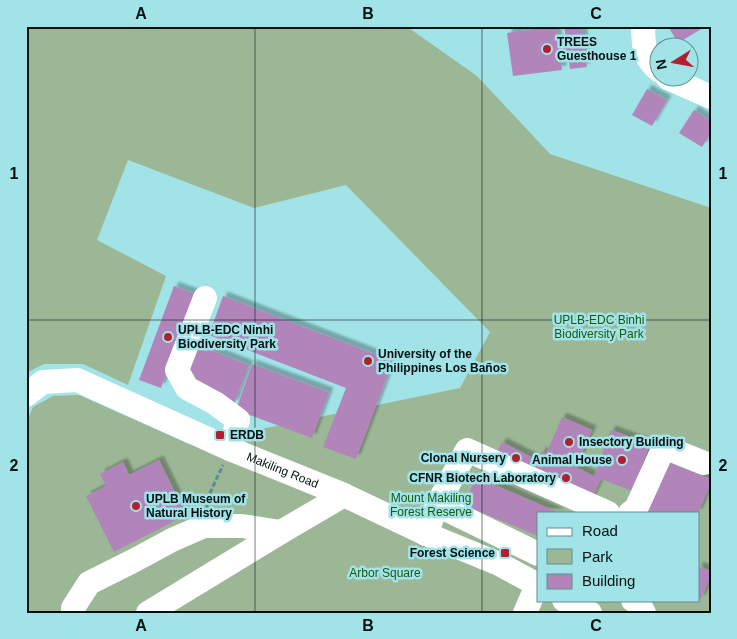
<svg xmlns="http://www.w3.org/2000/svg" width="737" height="639" font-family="Arial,sans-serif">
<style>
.green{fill:#9bb796;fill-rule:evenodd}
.building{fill:#b185b9;filter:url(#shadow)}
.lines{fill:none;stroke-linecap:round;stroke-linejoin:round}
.path{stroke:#5e8b8e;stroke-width:3;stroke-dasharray:5 2.5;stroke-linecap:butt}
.minor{stroke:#fff;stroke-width:24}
.grid{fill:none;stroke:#001112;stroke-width:1;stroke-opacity:0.55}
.poi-dot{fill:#b21f31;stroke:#a1e3e7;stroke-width:2}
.labels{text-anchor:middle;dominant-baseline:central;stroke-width:5;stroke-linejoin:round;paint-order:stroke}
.poi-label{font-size:12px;font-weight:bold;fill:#001112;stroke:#a1e3e7;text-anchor:start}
.park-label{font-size:12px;fill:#1a5811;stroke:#a1e3e7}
.street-label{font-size:12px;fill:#001112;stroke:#a1e3e7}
.neatline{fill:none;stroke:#001112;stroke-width:2}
.grid-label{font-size:16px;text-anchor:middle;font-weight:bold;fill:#001112}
</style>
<defs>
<filter id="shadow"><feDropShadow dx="4.5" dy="-4.5" stdDeviation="1" flood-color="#0004"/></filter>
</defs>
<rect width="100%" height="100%" fill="#a1e3e7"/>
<path class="green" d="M26,26H406L477,76L550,154L711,208V613H26V424L33,407L53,396L79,395L189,444L460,388L490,332L346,185L254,208L128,160L97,240L166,276L128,385L83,364H44L26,373ZM538,513H698V600H538Z"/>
<g class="building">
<path d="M556,26L558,41L566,40L564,26H582L587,67L570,69L568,56L560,57L562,70L513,76L507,33Z"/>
<path d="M668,26H706L678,43Z"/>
<path d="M647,89L667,100L652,126L632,115Z"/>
<path d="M694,110L711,121V133L702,147L679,133Z"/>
<path d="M174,286L196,294L161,388L139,380Z"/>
<path d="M223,296L393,361L356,459L323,447L346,388L209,335Z"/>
<path d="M193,343L249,365L234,405L187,379Z"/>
<path d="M252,364L329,392L312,438L236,410Z"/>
<path d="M562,417L592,430L576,467L594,476L611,430L650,444L632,491L601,479L589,504L530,476L534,466L529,474L495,457L502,442L537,460L542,451L546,454Z"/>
<path d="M159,460L186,515L114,552L86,496L106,486L100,474L123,462L129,475Z"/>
<path d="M666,461L711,479V483L698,513H645Z"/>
<path d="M476,477L560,513H538V536L464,505Z"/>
<path d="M698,566L711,571V576L701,599L698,598Z"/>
</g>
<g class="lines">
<path class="path" d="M207,508L209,495L223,465"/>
<g class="minor">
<path d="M644,26L643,28C644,47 643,58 660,71"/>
<path d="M668,78L711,97"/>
<path d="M205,298L177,370L187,388L215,403L238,420L230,449"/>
<path id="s1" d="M26,395L43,382L77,380L230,449L344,495L426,534L499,564L538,585"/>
<path d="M437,505L538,554"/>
<path d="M630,513L636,509L664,447L704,463"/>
<path d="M426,534L437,505L467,450L608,513"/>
<path d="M564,600L590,613"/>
<path d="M633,600L638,602L644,613"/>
<path d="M73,613V608L89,583L135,560L172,540L204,526H242L281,532"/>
<path d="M148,613L281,532L344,495"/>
<path d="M525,613L537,585"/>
</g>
</g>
<path class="grid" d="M255,26V613M482,26V613M26,320H711"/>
<g class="poi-dot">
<circle cx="547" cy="49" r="5"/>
<circle cx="168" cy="337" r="5"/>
<circle cx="368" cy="361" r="5"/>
<rect x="215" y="430" width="10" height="10" rx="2.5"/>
<circle cx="569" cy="442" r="5"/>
<circle cx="516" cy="458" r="5"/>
<circle cx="622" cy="460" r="5"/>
<circle cx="566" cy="478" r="5"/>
<circle cx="136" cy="506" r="5"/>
<rect x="500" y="548" width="10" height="10" rx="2.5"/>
</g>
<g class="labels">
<g class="poi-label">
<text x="557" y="42">TREES<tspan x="557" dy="14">Guesthouse 1</tspan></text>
<text x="178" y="330">UPLB-EDC Ninhi<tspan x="178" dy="14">Biodiversity Park</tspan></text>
<text x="378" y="354">University of the<tspan x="378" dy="14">Philippines Los Baños</tspan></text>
<text x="230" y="435">ERDB</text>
<text x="579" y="442">Insectory Building</text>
<text x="506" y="458" text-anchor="end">Clonal Nursery</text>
<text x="612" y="460" text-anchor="end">Animal House</text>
<text x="556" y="478" text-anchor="end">CFNR Biotech Laboratory</text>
<text x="146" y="499">UPLB Museum of<tspan x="146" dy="14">Natural History</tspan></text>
<text x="495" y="553" text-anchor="end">Forest Science</text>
</g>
<g class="park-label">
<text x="599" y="320">UPLB-EDC Binhi<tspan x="599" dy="14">Biodiversity Park</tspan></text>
<text x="431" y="498">Mount Makiling<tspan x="431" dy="14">Forest Reserve</tspan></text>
<text x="385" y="573">Arbor Square</text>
</g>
<g class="street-label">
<text stroke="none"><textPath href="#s1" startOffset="280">Makiling Road</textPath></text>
</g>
</g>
<rect width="737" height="639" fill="none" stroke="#a1e3e7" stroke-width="55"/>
<rect x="537" y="512" width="162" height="90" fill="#a1e3e7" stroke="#618f92"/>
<rect x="547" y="528" width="25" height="8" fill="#ffffff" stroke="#618f92"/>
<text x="582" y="536" font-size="15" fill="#001112">Road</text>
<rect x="547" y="549" width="25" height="15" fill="#9bb796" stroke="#618f92"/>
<text x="582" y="562" font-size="15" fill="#001112">Park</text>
<rect x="547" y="574" width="25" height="15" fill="#b185b9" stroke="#618f92"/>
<text x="582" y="586" font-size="15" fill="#001112">Building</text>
<g transform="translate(674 62) rotate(259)"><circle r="24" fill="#a1e3e7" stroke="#618f92"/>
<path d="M0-4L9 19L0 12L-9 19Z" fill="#b21f31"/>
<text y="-8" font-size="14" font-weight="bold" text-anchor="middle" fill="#001112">N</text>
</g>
<rect x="28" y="28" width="682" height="584" class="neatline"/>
<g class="grid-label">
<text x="141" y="19">A</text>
<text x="368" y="19">B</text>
<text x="596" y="19">C</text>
<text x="14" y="179">1</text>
<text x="723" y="179">1</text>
<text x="14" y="471">2</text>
<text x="723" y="471">2</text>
<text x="141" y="631">A</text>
<text x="368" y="631">B</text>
<text x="596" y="631">C</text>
</g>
</svg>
